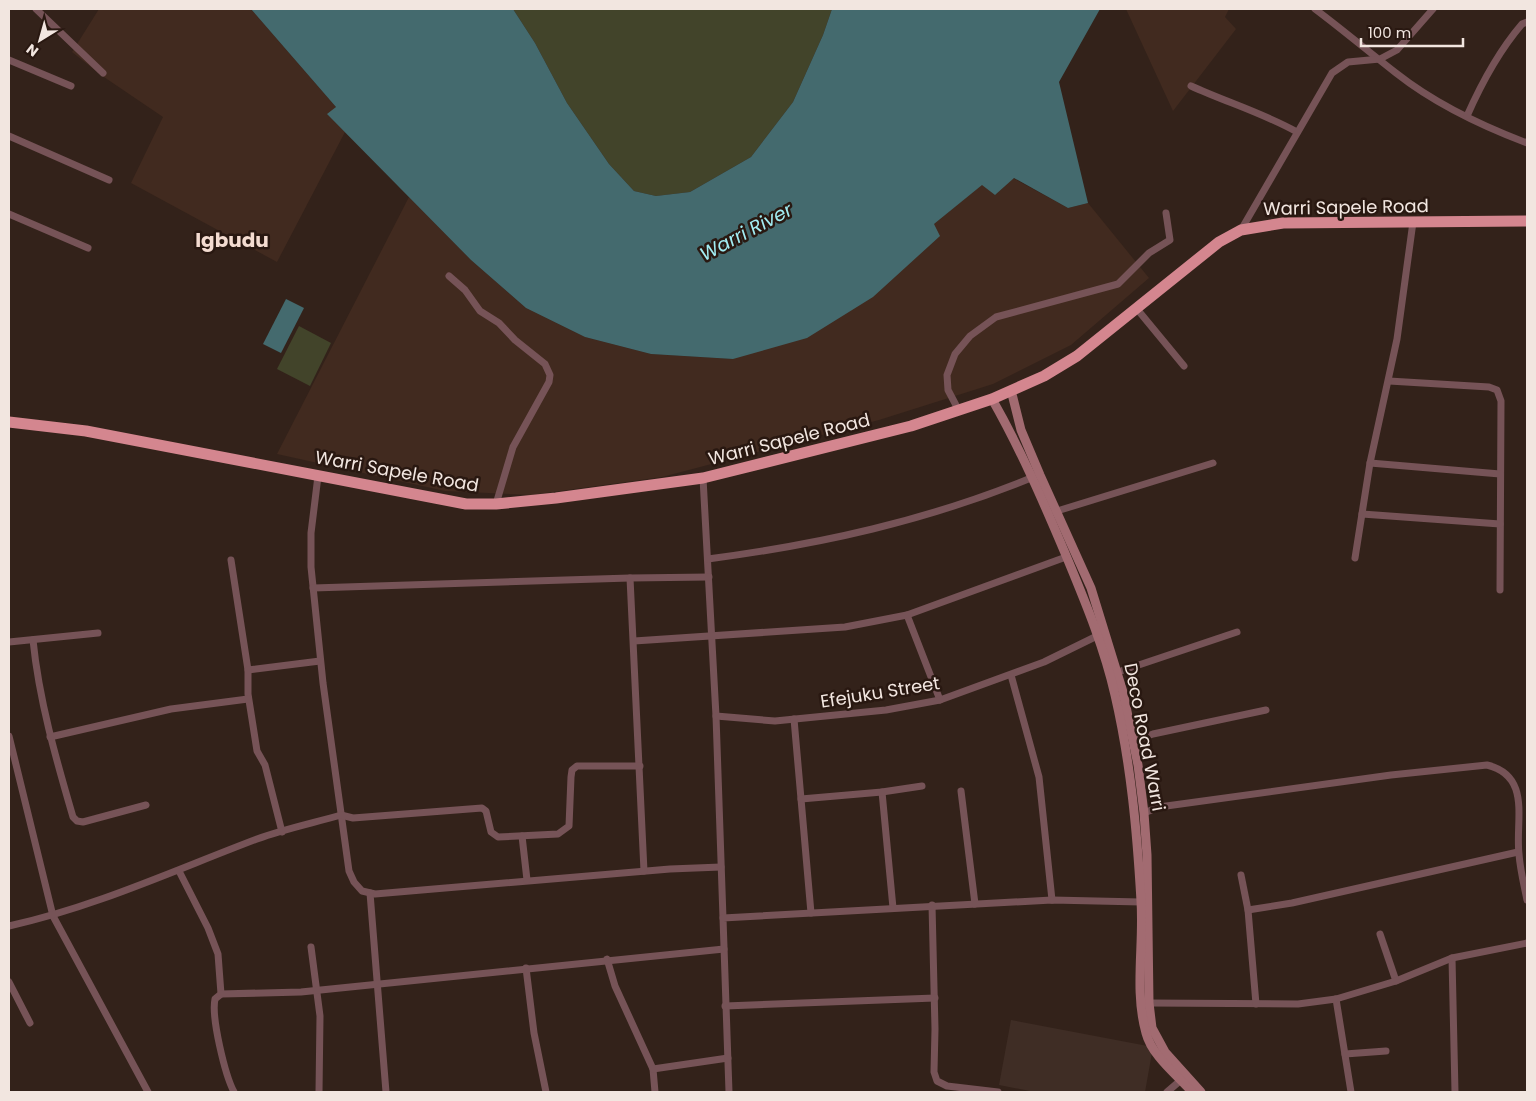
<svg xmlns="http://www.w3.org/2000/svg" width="1536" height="1101" font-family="Poppins,sans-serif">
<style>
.commercial{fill:#3f2d25}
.built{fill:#412a1f}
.green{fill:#42442a}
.water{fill:#446a6e}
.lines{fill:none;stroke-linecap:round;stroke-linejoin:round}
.minor{stroke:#765357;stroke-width:7}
.secondary{stroke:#a26b71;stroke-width:9}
.trunk{stroke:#d4868f;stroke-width:11}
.labels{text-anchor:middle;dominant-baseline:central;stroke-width:5;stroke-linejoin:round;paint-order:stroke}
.street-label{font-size:18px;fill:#f2e6e0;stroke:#291811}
.water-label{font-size:19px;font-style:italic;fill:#a2edf3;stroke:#291811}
.quarter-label{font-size:20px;font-weight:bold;fill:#f3dbd0;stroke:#291811}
</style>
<rect width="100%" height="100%" fill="#33221a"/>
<path class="commercial" d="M1011,1020L1153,1047L1145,1092H1035L999,1085Z"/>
<g class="built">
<path d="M99,9H251L336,107L328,115L345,132L277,262L131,183L163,117L101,75L72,52Z"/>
<path d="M1126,9H1229L1225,17L1236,29L1173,111Z"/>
<path d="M1013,178L1068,208L1088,203L1149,278L1071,345L993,384L879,420L662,477L531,495L445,491L277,454L409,197L471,260L526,308L585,337L651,354L733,359L934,224L982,184L995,195Z"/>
</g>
<g class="green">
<path d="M513,9H832L823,35L793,102L751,157L690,192L656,196L634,191L609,164L567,103L535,43Z"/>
<path d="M299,326L331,343L310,386L277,369Z"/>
</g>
<g class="water">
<path d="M251,9H513L535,43L567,103L609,164L634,191L656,196L690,192L751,157L793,102L823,35L832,9H1100L1059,82L1088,203L1068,208L1014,178L995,195L982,185L934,224L940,236L873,297L807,338L733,359L651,354L585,337L526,308L471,260L327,114L336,107Z"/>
<path d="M286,299L304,308L281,353L263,344Z"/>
</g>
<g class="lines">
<g class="minor">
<path d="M36,9L103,73"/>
<path d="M1315,9C1343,30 1369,52 1396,73C1434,103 1482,126 1527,143"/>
<path d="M9,60L71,86"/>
<path d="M1191,86C1226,102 1263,113 1297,132"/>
<path d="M1467,116C1482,82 1498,52 1522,24L1527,22"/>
<path d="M9,136L109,180"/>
<path d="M9,214L88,248"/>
<path d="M1241,230L1332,73L1348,62L1380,59L1397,50L1433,9"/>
<path d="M449,276L465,290L480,311L499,323L515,340L545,364L550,375L549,382L513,447L496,504"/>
<path d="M1137,309L1184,366"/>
<path d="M1389,381L1489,387L1497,390L1501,401L1500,590"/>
<path d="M958,409L948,390L947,375L955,354L970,336L996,317L1118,284L1149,253L1170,240L1166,213"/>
<path d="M1370,463L1500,474"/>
<path d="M318,476L311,533V567L323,683L349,871L354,882L362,891L375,894L670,869L721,867"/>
<path d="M703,478L716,716L723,918"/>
<path d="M1057,511L1213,463"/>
<path d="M1362,514L1500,524"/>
<path d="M1355,558L1370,463L1397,339L1413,222"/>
<path d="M708,559C822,544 925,521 1031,478"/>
<path d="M231,560L248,670L320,661"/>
<path d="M313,588L630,578"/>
<path d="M907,615L940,700"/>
<path d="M33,640C39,700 56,759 73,817L77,821L83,822L146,805"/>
<path d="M634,641L845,627L907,615L1066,557"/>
<path d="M9,642L98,633"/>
<path d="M248,670V694L257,751L265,765L282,832"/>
<path d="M1112,674L1237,632"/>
<path d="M1011,675L1039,777L1052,900"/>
<path d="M716,716L775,721L886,710L940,700L1044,662L1097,636"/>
<path d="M794,719L811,913"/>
<path d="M9,736L53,916L148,1092"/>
<path d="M50,737L171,709L248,699"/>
<path d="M1133,741L1153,734L1266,710"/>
<path d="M961,791L975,904"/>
<path d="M882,792L893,908"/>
<path d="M801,799L882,792L922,786"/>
<path d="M1144,813L1159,807L1391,775L1487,765C1532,776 1515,821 1519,854C1520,869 1524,885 1527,900"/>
<path d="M522,836L527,880"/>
<path d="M179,871L208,928L218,954L221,994L215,999C211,1017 225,1075 234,1092"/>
<path d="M644,871L630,578L709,577"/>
<path d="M1241,875L1248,910"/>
<path d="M370,893L386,1092"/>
<path d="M932,905L935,1029L934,1072L937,1081L947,1086L998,1092"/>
<path d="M9,926C95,907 175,870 257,839C284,829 313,823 341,815L353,818L482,808L486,811L491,832L498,837L558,834L569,826L571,777L572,770L577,766H640"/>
<path d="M1380,934L1396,981"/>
<path d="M311,947L320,1016L319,1092"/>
<path d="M1452,958L1455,1092"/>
<path d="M607,959L615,986L653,1069L655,1092"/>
<path d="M526,968L534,1033L546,1092"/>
<path d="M9,982L30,1023"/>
<path d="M221,994L301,992L724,949"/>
<path d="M1336,999L1351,1092"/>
<path d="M1149,1003L1298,1004L1336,999L1396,981L1452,958L1527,943"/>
<path d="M1256,1004L1248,910L1292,903L1518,852"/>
<path d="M725,1006L935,998"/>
<path d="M1345,1054L1386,1051"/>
<path d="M653,1069L728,1058"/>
<path d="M729,1092L723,918L1052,900L1141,902"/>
<path d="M1167,1092L1181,1080"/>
</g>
<g class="secondary">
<path d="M1011,390L1021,430L1040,475L1091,588L1123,692L1138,765L1144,813L1147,855L1149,1003L1152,1028L1165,1052L1201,1092"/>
<path d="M992,399C1020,448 1043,501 1065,553C1084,599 1104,646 1115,695C1131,764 1137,832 1141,901C1144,945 1134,991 1146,1033C1152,1056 1177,1075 1192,1092"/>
</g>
<path class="trunk" d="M9,422L86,431L466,504H496L556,498L703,478L911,426L992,399L1044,376L1077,356L1219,242L1241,230L1283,223L1527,221"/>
</g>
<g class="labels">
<g class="street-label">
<text transform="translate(1346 207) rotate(-1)">Warri Sapele Road</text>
<text transform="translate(789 439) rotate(-14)">Warri Sapele Road</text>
<text transform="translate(397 471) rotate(10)">Warri Sapele Road</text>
<text transform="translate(880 692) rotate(-9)">Efejuku Street</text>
<text transform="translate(1145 737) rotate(79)">Deco Road Warri</text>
</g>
<g class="water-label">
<text transform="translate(746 232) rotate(-28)">Warri River</text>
</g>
<g class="quarter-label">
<text x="232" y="240">Igbudu</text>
</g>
</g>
<rect width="1536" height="1101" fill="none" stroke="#f2e6e0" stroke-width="20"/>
<g transform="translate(40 40) rotate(217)" stroke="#291811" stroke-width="4" paint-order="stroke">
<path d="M0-4L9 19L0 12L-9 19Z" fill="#f2e6e0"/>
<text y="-8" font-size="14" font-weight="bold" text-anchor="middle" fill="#f2e6e0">N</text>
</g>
<path d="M1361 38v8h102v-8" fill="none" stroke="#f2e6e0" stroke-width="2.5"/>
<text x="1368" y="38" font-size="15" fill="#f2e6e0" stroke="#291811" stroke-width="4" paint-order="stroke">100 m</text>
</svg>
